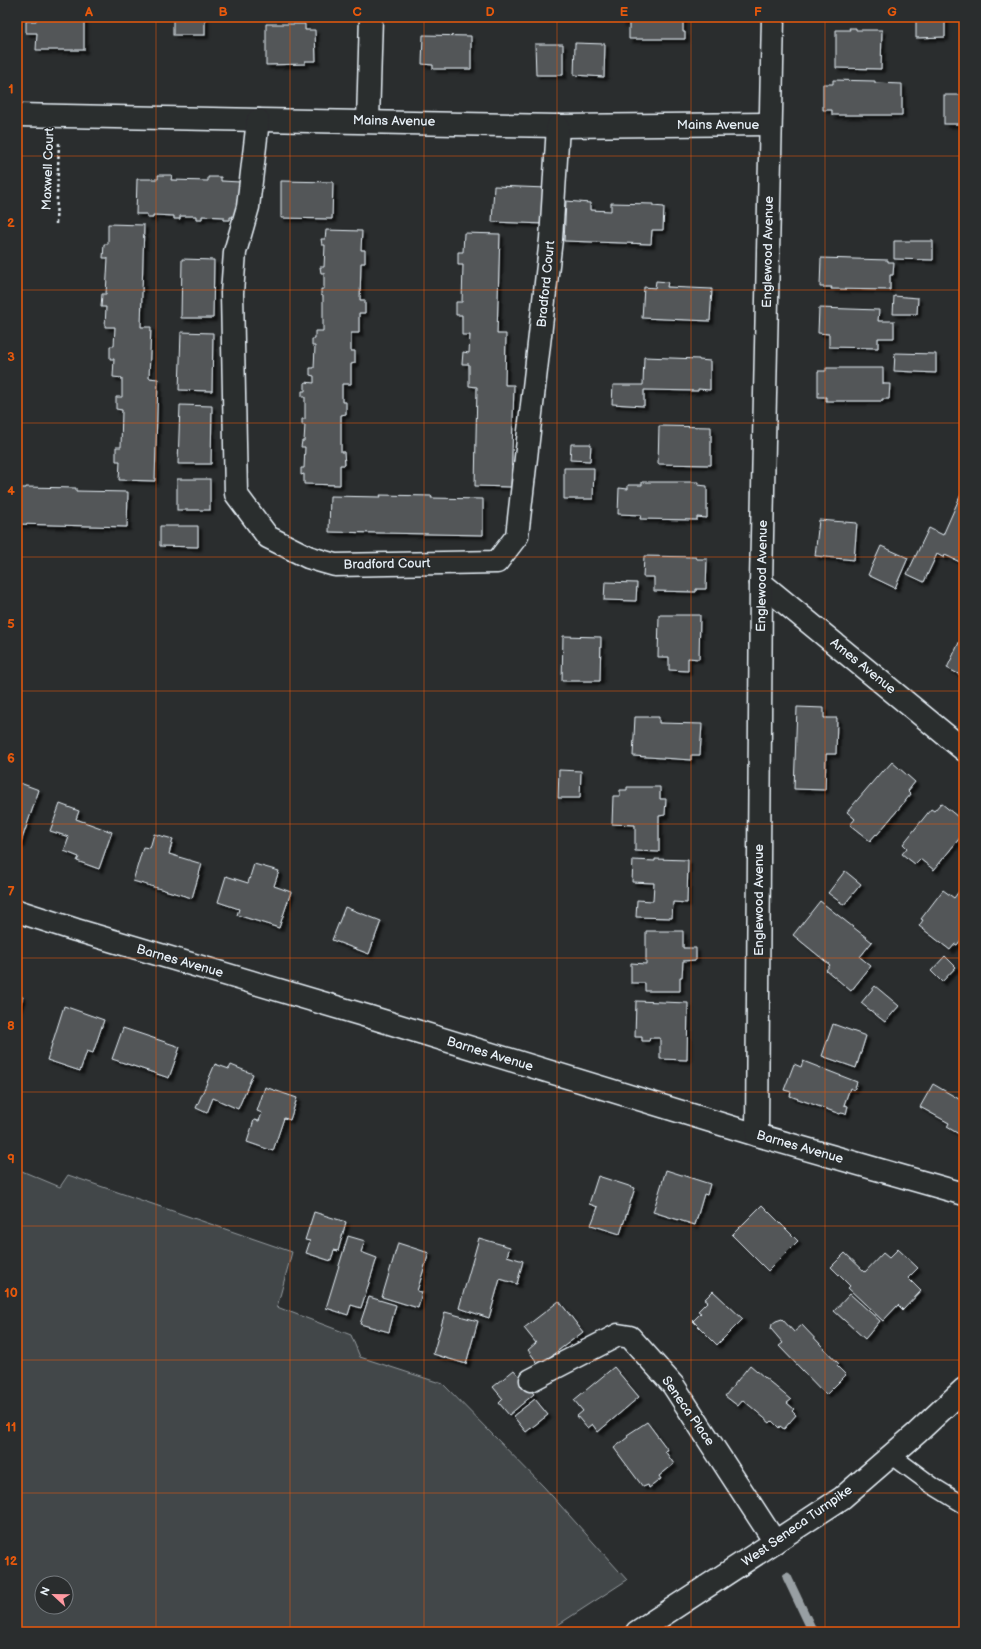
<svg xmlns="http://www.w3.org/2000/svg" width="981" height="1649" font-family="'Balsamiq Sans',sans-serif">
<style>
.green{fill:#424648;stroke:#959ca0;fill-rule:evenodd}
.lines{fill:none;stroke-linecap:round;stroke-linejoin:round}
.stream{stroke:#989fa3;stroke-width:9}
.building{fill:#535759;stroke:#e8f1f8;filter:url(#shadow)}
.lane-casing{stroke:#e8f1f8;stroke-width:19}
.street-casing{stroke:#e8f1f8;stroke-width:25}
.primary-casing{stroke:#e8f1f8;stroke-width:25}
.path{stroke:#e8f1f8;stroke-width:2.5;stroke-dasharray:3 3;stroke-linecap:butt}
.lane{stroke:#2a2d2e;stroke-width:16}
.street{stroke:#2a2d2e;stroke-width:22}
.primary{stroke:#2a2d2e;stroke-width:22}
.grid{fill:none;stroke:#e8590c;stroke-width:1;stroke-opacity:0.55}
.labels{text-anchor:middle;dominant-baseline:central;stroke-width:3;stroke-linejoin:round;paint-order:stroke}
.street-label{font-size:13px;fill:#e8f1f8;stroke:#2a2d2e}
.neatline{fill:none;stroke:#e8590c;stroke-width:1.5}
.grid-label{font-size:13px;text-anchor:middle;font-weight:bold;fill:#e8590c}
</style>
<defs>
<filter id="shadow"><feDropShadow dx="3.5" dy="3.5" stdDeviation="1" flood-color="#0009"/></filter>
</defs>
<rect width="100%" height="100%" fill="#2a2d2e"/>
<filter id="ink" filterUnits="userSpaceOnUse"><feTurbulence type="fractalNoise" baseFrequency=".025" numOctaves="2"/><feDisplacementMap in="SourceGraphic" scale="8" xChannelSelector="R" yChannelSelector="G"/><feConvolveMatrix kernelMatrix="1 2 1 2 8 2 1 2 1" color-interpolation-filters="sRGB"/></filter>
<g filter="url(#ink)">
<path class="green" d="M17,1169L60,1187L68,1175L292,1252L277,1307L351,1335L360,1357L443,1384L544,1487L627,1580L547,1632H17ZM42,1583H66V1607H42Z"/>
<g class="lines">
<path class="stream" d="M787,1577L813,1632"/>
</g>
<g class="building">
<rect x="173" y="17" width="32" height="18"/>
<path d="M622,17H683V32H685V39H629V22L622,23Z"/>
<path d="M37,18L84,19V50H36L37,33H26V21H36Z"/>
<path d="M916,19H945V37L916,38Z"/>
<path d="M266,24H305V30H315L316,61H305V64L266,65Z"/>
<path d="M849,28H856V30H882L881,69L836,68V30H850Z"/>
<path d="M423,35L471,36V69H433V65L422,64Z"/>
<path d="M575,43L605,44L604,77L574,75Z"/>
<path d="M535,44H563V75H536Z"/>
<path d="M833,80L875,81V83L902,84V115H832V110H823V84H833Z"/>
<rect x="944" y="95" width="20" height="29"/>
<path d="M158,175H172L171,180L208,181V177H221V181L240,182V217H230V220H224V217L202,216V219H196V216H180V219H174V216L153,215V218H147V214H136L137,179H158Z"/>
<path d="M281,181L333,182L332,219L281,218Z"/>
<path d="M494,186L547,188L545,224L492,222Z"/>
<path d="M566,201L590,203V210L611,211V203L653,204V206L664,207L663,230H652L651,244L564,241Z"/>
<path d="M108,224L144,225L141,327H151L149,378L158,379L155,481L119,480L120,461H116V447H121L122,410L116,409V397H122V378L113,377L114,359H110V346H114L115,327H105L106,307H101L102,294H106L108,258H103L104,244H108Z"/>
<path d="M326,230L362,231L361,250H365V263H361L360,300H365V313H359V333H351V351H355V363L351,364V384H342V402H346V414L341,415V452H344L345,465H340V485L304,484V474L301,475V468H304L305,447H301L302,441H304L305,425H302V419H305V397H302V391H305V382L314,383V376L310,375V368H314L315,346H312V339H315V331H323V296L321,295V289H324V273H321L320,267H324L325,245H322L321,239H325Z"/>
<path d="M464,233L500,234L497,334H506L505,385H514L511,487L475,486L477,387L469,386V364H462L463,352L469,353L470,335H462V315H456V302H462L463,265H458V252H463Z"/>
<path d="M894,241H933V260L894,259Z"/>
<path d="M821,258L888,260V262H894L893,275H890V290L831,289L832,287H820Z"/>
<path d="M182,259L214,260L213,318H181Z"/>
<path d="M656,281L668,282L667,287L712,289L710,321L642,318L644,287L655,288Z"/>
<path d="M894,296L918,298L917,314H893Z"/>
<path d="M819,308L879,310L878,321H894V338H878V348L829,347V334L818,333Z"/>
<path d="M181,332L213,333L212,391L179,390Z"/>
<path d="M895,353L936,354V373L894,371Z"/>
<path d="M644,357L699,359V360L710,361V390L698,389V391L644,390V406L612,404L613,385H643Z"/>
<path d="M826,368H883V384H890L889,399H882V401H826V397H818V371H826Z"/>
<path d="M180,405L212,406L211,464H178Z"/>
<path d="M659,426L711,427V465L658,464Z"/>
<path d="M571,444H591L590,461L570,460Z"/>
<path d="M564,468H594L593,499H564Z"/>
<rect x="177" y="479" width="33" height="31"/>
<path d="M642,482H698V485L707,486V518L697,517V520L640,519L641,515L618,514L619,488L628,489V485H642Z"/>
<path d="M26,487L76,488V491L128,492L127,527L17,524V488H26Z"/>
<path d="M962,492L964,493V564L945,555L944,558L937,554L924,582L907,574L929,528L943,535Z"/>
<path d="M380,495L432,496L431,498L483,499V535L329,532L330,496L381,497Z"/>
<path d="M819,520L857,523L854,560L815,556Z"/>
<path d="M160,526H198V547L160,546Z"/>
<path d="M881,546L908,558L895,588L868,575Z"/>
<path d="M644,556L696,557L697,559H707L706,589H696V592L654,591V577H643Z"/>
<path d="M605,582L637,583L636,601L604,600Z"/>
<path d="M659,615H700L699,659L688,658V671L669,670V657H658Z"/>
<path d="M964,632V677L947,668Z"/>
<path d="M563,636L601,637L600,681H562Z"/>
<path d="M797,707L824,708V718H837L836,754H826L825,790L794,789Z"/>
<path d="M635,717H659V723L702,724L700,755H691V760L633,756Z"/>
<path d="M892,762L915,782L908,791L911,794L877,835L876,834L870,841L850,825L855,819L847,812L882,771L883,772Z"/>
<path d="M559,770L581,771L580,798H558Z"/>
<path d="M20,783L39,790L20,845L17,844V789Z"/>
<path d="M627,787H660V799H666L665,815L659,816V852L635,851V825L612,824L613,796H620V790H627Z"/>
<path d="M941,803L964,822V829L961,833L963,834L934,870L920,859L915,864L902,854L907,848L903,844L931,809L934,811Z"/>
<path d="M60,804L79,811L76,819L112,832L99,869L77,861L79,857L64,851L69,837L50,831Z"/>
<path d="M154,834L173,839L169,854L202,864L192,898L133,881L143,847L150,848Z"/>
<path d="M655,859L688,860L687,903L673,902L672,918L636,917L637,900L653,901L654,883L632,882L633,860L655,861Z"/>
<path d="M254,864L279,871L274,886L291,892L279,928L237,915L239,909L218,902L226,876L248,883Z"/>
<path d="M845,871L861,884L844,905L828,893Z"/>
<path d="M943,890L954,898L960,890L964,893V936L957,945L955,944L950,950L919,926L923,920L921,919Z"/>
<path d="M820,901L872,942L860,957L871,966L851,991L826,970L830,965L793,935Z"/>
<path d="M345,907L381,921L369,954L332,940Z"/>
<path d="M646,931H683V948H696V960L683,961L682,977H680V991H645V983H631V963L646,964Z"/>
<path d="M945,956L956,967L942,982L931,971Z"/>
<path d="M875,986L899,1006L885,1022L861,1003Z"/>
<path d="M17,995L23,997L17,1014Z"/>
<path d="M636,1001L688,1003L687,1060L660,1059V1038H650L649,1041H642V1037H635Z"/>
<path d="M64,1006L104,1020L93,1053L87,1051L80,1071L47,1060Z"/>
<path d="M833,1024L866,1036L856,1068L822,1056Z"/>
<path d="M123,1028L180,1047L169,1078L112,1059Z"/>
<path d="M803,1061L857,1082L854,1090L850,1088L844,1105L848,1106L846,1114L841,1113L840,1114L790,1096L791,1092L784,1090L794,1064L801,1067Z"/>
<path d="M215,1064L229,1069L231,1065L253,1074L238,1109L213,1098L207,1113L196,1108Z"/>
<path d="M933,1084L964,1102V1137L947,1127L949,1123L920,1107Z"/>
<path d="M265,1087L297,1098L290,1120L284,1118L273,1151L247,1142L254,1120L259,1121L262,1113L257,1111Z"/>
<path d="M666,1170L710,1184L707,1195L704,1194L695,1225L653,1212Z"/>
<path d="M598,1176L635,1188L620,1234L591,1225L598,1207L589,1204Z"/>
<path d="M762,1205L798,1241L768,1271L732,1235Z"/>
<path d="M314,1212L346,1222L338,1251L334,1250L331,1261L306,1253L310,1241L305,1240Z"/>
<path d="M348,1236L365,1241L361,1252L377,1258L361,1308L351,1305L348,1315L326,1308Z"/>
<path d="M479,1238L510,1247L507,1256L523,1261L517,1284L500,1279L489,1318L459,1308Z"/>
<path d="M398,1243L429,1253L417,1291L422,1292L418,1308L382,1297Z"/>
<path d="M898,1249L918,1268L908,1278L921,1291L903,1310L898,1305L883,1321L848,1288L850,1286L831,1267L845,1253L865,1272L883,1253L889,1258Z"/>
<path d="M713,1291L743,1319L717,1345L693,1321L701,1313L698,1311L708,1301L705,1299Z"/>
<path d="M850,1294L880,1321L865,1339L834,1311Z"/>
<path d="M369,1297L396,1305L389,1332L360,1324Z"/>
<path d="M559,1301L583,1332L539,1365L528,1350L536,1343L524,1328Z"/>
<path d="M445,1312L478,1321L466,1364L433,1354Z"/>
<path d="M782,1319L794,1332L802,1325L839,1364L837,1366L846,1375L826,1395L779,1346L783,1343L771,1329L772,1324L776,1321Z"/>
<path d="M750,1365L791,1400L787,1403L794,1409L792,1411L796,1415L784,1429L780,1426L779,1428L772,1421L770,1423L743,1400L738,1406L725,1396Z"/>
<path d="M614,1367L639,1397L598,1432L592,1424L587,1428L577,1416L583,1411L574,1400Z"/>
<path d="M514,1370L534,1394L509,1415L499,1403L503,1399L493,1387Z"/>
<path d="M535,1399L548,1415L526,1432L513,1416Z"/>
<path d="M647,1422L668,1450L665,1451L674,1464L659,1476L661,1479L649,1488L648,1485L643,1487L614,1448L628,1437L627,1435Z"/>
</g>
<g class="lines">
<defs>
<path id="lane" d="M891,1455L933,1486L964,1505"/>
<g id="street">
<path d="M17,115L558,126L770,124"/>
<path d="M258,120L248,207L235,252L232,293L236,494L268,537L308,557L321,561L335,565L497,562L517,536L551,239L558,126"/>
<path d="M368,121L371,17"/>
<path d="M761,583L964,750"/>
<path d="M17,911L76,930L370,1017L757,1135L964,1194"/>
<path d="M757,1135L761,583L773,17"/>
<path d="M531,1380L618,1335L630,1337L673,1385L775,1542"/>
</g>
<path id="primary" d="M637,1632L842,1498L917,1433L964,1389"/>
</defs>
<use href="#lane" class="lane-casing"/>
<use href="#street" class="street-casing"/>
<use href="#primary" class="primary-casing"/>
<path class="path" d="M56,224L59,142"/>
<use href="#lane" class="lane"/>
<use href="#street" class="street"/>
<use href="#primary" class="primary"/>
</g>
</g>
<path class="grid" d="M156,17V1632M290,17V1632M424,17V1632M557,17V1632M691,17V1632M825,17V1632M17,156H964M17,290H964M17,423H964M17,557H964M17,691H964M17,824H964M17,958H964M17,1092H964M17,1226H964M17,1360H964M17,1493H964"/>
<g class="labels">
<g class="street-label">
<text transform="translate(394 121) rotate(1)">Mains Avenue</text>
<text x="718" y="125">Mains Avenue</text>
<text transform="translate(48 169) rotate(-88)">Maxwell Court</text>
<text transform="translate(768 252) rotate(-89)">Englewood Avenue</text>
<text transform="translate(546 284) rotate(-84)">Bradford Court</text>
<text transform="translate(387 564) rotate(-1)">Bradford Court</text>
<text transform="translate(762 576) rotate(-89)">Englewood Avenue</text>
<text transform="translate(863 666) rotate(39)">Ames Avenue</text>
<text transform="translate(759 900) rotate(-90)">Englewood Avenue</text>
<text transform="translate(180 961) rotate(16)">Barnes Avenue</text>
<text transform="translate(490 1054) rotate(17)">Barnes Avenue</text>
<text transform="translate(800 1147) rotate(16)">Barnes Avenue</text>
<text transform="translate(688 1411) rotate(55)">Seneca Place</text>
<text transform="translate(797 1526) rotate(-35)">West Seneca Turnpike</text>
</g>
</g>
<rect width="981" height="1649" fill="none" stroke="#2a2d2e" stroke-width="44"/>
<g transform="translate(54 1595) rotate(292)"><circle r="19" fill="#2a2d2e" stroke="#767b7f"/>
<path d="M0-3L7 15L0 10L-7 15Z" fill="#ff9aa2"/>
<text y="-6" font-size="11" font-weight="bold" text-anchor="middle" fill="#e8f1f8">N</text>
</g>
<rect x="22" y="22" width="937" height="1605" class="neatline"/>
<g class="grid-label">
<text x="89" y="16">A</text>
<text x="223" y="16">B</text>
<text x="357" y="16">C</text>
<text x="490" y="16">D</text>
<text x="624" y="16">E</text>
<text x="758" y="16">F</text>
<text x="892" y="16">G</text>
<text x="11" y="93">1</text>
<text x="11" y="227">2</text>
<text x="11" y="361">3</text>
<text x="11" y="495">4</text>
<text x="11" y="628">5</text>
<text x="11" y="762">6</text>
<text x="11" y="896">7</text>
<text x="11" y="1030">8</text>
<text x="11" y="1163">9</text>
<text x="11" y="1297">10</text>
<text x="11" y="1431">11</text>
<text x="11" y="1565">12</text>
</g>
</svg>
